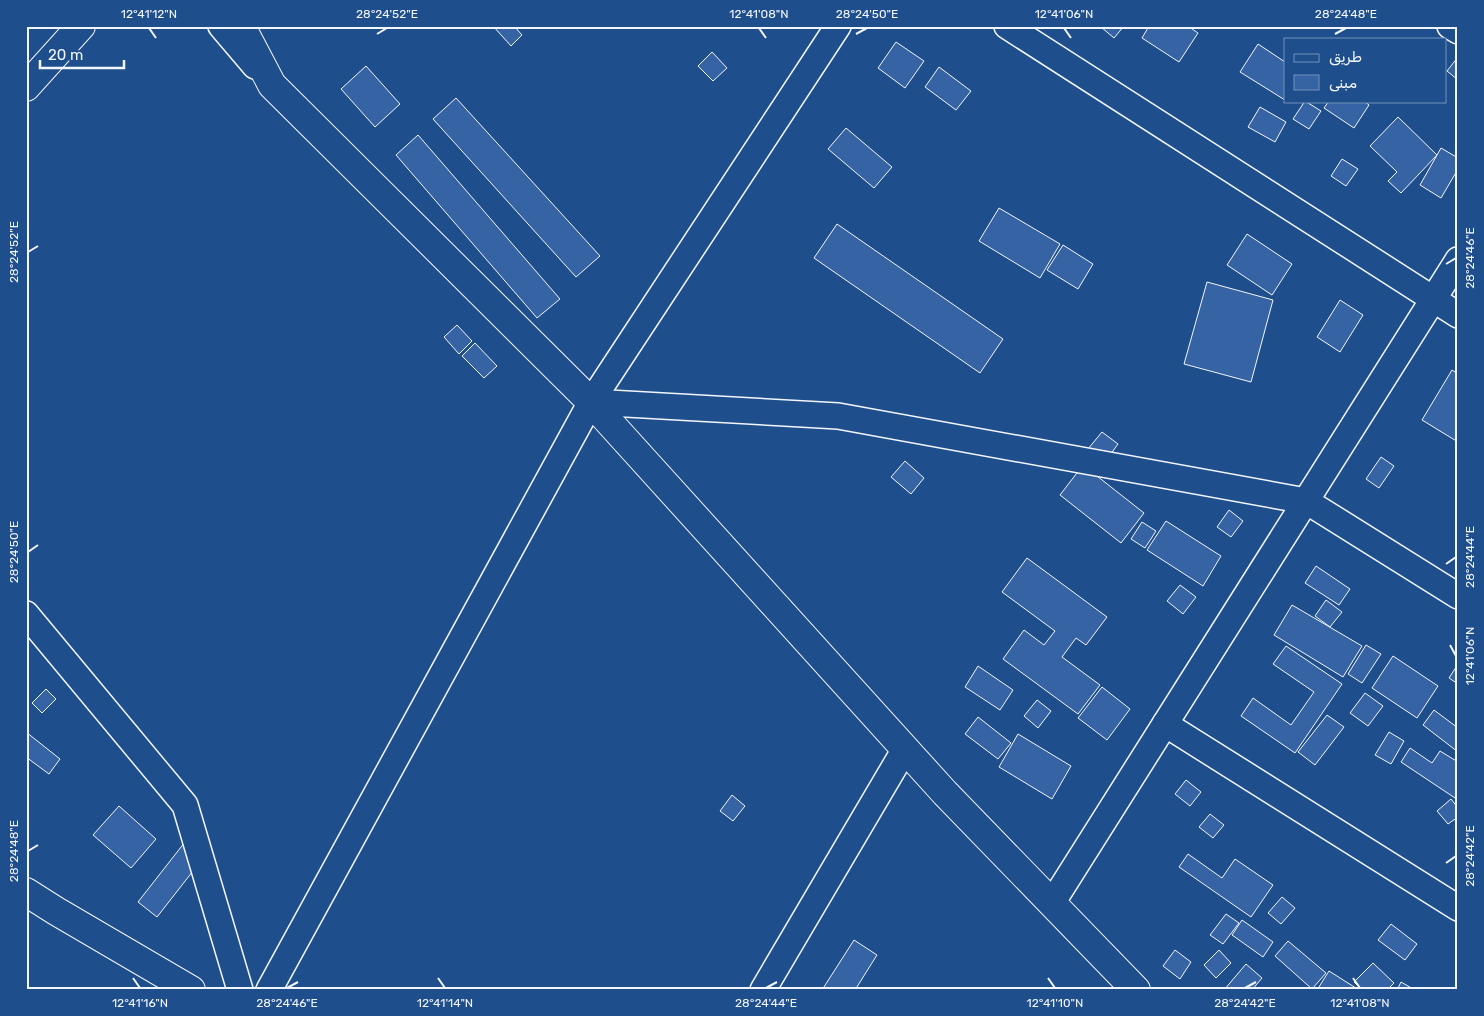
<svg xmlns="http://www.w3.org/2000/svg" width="1484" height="1016" font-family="Rubik,Cairo,sans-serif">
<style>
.building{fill:#3563a3;stroke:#f2f6ff}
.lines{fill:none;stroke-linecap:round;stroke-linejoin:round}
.street-casing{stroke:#f2f6ff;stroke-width:28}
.secondary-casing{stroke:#f2f6ff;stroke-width:30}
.street{stroke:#1f4e8c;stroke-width:25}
.secondary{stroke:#1f4e8c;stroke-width:28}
.ticks{fill:none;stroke:#f2f6ff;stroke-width:2}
.neatline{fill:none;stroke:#f2f6ff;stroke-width:2}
.ticks-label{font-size:12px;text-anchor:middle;fill:#f2f6ff}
</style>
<rect width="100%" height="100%" fill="#1f4e8c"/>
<g class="building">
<path d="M493,26H514L522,35L511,46Z"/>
<path d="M1102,26H1124L1114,38L1101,27Z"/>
<path d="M1149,26H1188L1198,33L1179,62L1142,38Z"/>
<path d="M896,42L924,61L905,88L878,68Z"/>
<path d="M1258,44L1285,62V100L1240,72Z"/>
<path d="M712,52L727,68L713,81L698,66Z"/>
<path d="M1458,57V80L1447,71Z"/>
<path d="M366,66L400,104L375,127L341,89Z"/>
<path d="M939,67L971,91L956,110L925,87Z"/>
<path d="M456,98L600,256L576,277L433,119Z"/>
<path d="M1305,101L1321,111L1309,129L1293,119Z"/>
<path d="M1329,101H1364L1369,105L1354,128L1324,108Z"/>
<path d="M1260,107L1286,122L1275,142L1248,127Z"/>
<path d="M1398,117L1437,155L1401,193L1388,181L1397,172L1370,146Z"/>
<path d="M846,128L892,167L874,188L828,149Z"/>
<path d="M418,135L560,299L537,318L396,155Z"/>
<path d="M1441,148L1458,158V169L1441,198L1420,185Z"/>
<path d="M1342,159L1358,169L1346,186L1331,176Z"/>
<path d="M999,208L1060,244L1040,278L979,241Z"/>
<path d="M837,224L1003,339L980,373L814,258Z"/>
<path d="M1247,234L1292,264L1272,295L1227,265Z"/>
<path d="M1063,245L1093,264L1078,289L1047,270Z"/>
<path d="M1207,282L1273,300L1251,382L1184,364Z"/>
<path d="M1340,300L1363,315L1340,352L1317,337Z"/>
<path d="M457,325L472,341L459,354L444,337Z"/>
<path d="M475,343L497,366L484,378L462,356Z"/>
<path d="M1452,370L1458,374V442L1422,420Z"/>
<path d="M1102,432L1118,444L1105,462L1088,449Z"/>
<path d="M1381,457L1394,466L1379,488L1366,479Z"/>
<path d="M905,461L924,478L911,494L891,477Z"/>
<path d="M1083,465L1144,513L1121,543L1060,495Z"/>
<path d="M1229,510L1243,521L1231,537L1217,527Z"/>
<path d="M1166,521L1221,556L1203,586L1147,550Z"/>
<path d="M1142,522L1156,531L1145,548L1131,539Z"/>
<path d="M1027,558L1107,617L1086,645L1076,638L1062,657L1100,685L1078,714L1003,659L1024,630L1044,645L1055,631L1002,592Z"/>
<path d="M1316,566L1350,589L1339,605L1305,583Z"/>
<path d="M1180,585L1196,597L1183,614L1167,601Z"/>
<path d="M1326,600L1342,612L1330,627L1315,616Z"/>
<path d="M1292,605L1362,646L1343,677L1274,635Z"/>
<path d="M1366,645L1381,654L1362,683L1348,674Z"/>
<path d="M1286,646L1342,684L1295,753L1241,716L1253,698L1291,725L1314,692L1273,664Z"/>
<path d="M1393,656L1438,686L1417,718L1372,688Z"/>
<path d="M1458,664V684L1449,678Z"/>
<path d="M978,666L1013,690L1000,710L965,687Z"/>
<path d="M1102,687L1130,709L1107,740L1078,718Z"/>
<path d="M46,689L56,699L42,713L32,703Z"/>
<path d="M1365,693L1383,706L1368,726L1350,713Z"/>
<path d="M1037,700L1051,711L1038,728L1024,716Z"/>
<path d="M1434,710L1458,728V752L1423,725Z"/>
<path d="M1327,715L1344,727L1315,765L1298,752Z"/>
<path d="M978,717L1011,743L998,759L965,734Z"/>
<path d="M26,732L60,759L49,774L26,757Z"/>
<path d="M1389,732L1404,741L1391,764L1375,755Z"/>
<path d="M1018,734L1071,766L1052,799L999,767Z"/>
<path d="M1410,748L1432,763L1440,751L1458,762V800L1401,762Z"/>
<path d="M1186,780L1201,792L1190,806L1175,794Z"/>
<path d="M732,795L745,806L733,821L720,811Z"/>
<path d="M1451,799L1458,808V817L1448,824L1437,811Z"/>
<path d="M119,806L156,839L131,868L93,835Z"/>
<path d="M1210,814L1224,825L1213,838L1199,827Z"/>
<path d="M192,833L211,848L157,917L138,902Z"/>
<path d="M1188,854L1222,878L1235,859L1273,885L1251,917L1179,867Z"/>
<path d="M1282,897L1295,908L1281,924L1268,913Z"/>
<path d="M1226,914L1239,923L1223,944L1210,935Z"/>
<path d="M1242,920L1273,942L1263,957L1232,935Z"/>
<path d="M1391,924L1417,944L1405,960L1378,940Z"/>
<path d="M854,940L877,955L855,990H822Z"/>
<path d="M1288,941L1326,973L1312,989L1275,956Z"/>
<path d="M1175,950L1191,962L1180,979L1163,966Z"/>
<path d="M1219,950L1231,963L1216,978L1204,965Z"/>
<path d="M1373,963L1394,983L1387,990H1362L1354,982Z"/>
<path d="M1246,964L1262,978L1252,990H1224Z"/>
<path d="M1329,971L1359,990H1317Z"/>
<path d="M1401,982L1415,990H1397Z"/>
</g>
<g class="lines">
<defs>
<g id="street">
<path d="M221,26L255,66"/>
<path d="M1007,26L1458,315"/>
<path d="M1450,26L1458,31"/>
<path d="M591,402L838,416L1306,501L1458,596"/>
<path d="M26,614L185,805L240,990"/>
<path d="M1165,724L1458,908"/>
<path d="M1052,903L1458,260"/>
<path d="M269,990L591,402L838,26"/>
<path d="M763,990L905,749"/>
</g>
<g id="secondary">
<path d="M241,26L272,85L591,402L945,793L1136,990"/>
<path d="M26,87L81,26"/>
<path d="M26,892L56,911L191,990"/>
</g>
</defs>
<use href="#street" class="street-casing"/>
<use href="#secondary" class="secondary-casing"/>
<use href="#street" class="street"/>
<use href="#secondary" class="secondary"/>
</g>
<path class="ticks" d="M149,28L156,38M759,28L766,38M1064,28L1071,38M377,34L387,28M856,34L867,28M1335,34L1346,28M28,252L38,246M1446,264L1456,258M28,552L38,545M1446,564L1456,557M1450,645L1456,656M28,851L38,845M1446,863L1456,856M133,978L140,988M438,978L445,988M1048,978L1055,988M1353,978L1360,988M287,988L298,982M766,988L777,982M1245,988L1256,982"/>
<rect width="1484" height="1016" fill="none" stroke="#1f4e8c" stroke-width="55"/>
<rect x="1284" y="38" width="162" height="65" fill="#1f4e8c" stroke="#7391ba"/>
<rect x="1294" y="54" width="25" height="8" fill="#1f4e8c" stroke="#7391ba"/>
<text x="1329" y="62" font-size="15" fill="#f2f6ff">طريق</text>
<rect x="1294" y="75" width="25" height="15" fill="#3563a3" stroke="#7391ba"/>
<text x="1329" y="88" font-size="15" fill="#f2f6ff">مبنى</text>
<path d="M40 60v8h84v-8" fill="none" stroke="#f2f6ff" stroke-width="2.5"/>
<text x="48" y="60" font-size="15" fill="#f2f6ff" stroke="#1f4e8c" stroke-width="4" paint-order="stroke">20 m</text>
<rect x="28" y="28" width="1428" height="960" class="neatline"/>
<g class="ticks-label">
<text x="149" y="18">12°41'12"N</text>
<text x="387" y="18">28°24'52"E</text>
<text x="759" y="18">12°41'08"N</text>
<text x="867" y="18">28°24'50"E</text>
<text x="1064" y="18">12°41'06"N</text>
<text x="1346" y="18">28°24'48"E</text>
<text transform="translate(14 252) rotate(-90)" y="4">28°24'52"E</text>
<text transform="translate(1470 258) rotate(-90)" y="4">28°24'46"E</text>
<text transform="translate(14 552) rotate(-90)" y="4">28°24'50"E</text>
<text transform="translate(1470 557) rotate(-90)" y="4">28°24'44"E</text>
<text transform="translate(1470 656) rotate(-90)" y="4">12°41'06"N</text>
<text transform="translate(14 851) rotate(-90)" y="4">28°24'48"E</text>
<text transform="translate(1470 856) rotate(-90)" y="4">28°24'42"E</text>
<text x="140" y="1007">12°41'16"N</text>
<text x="287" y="1007">28°24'46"E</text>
<text x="445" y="1007">12°41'14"N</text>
<text x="766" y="1007">28°24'44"E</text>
<text x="1055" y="1007">12°41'10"N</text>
<text x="1245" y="1007">28°24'42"E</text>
<text x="1360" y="1007">12°41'08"N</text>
</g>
</svg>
